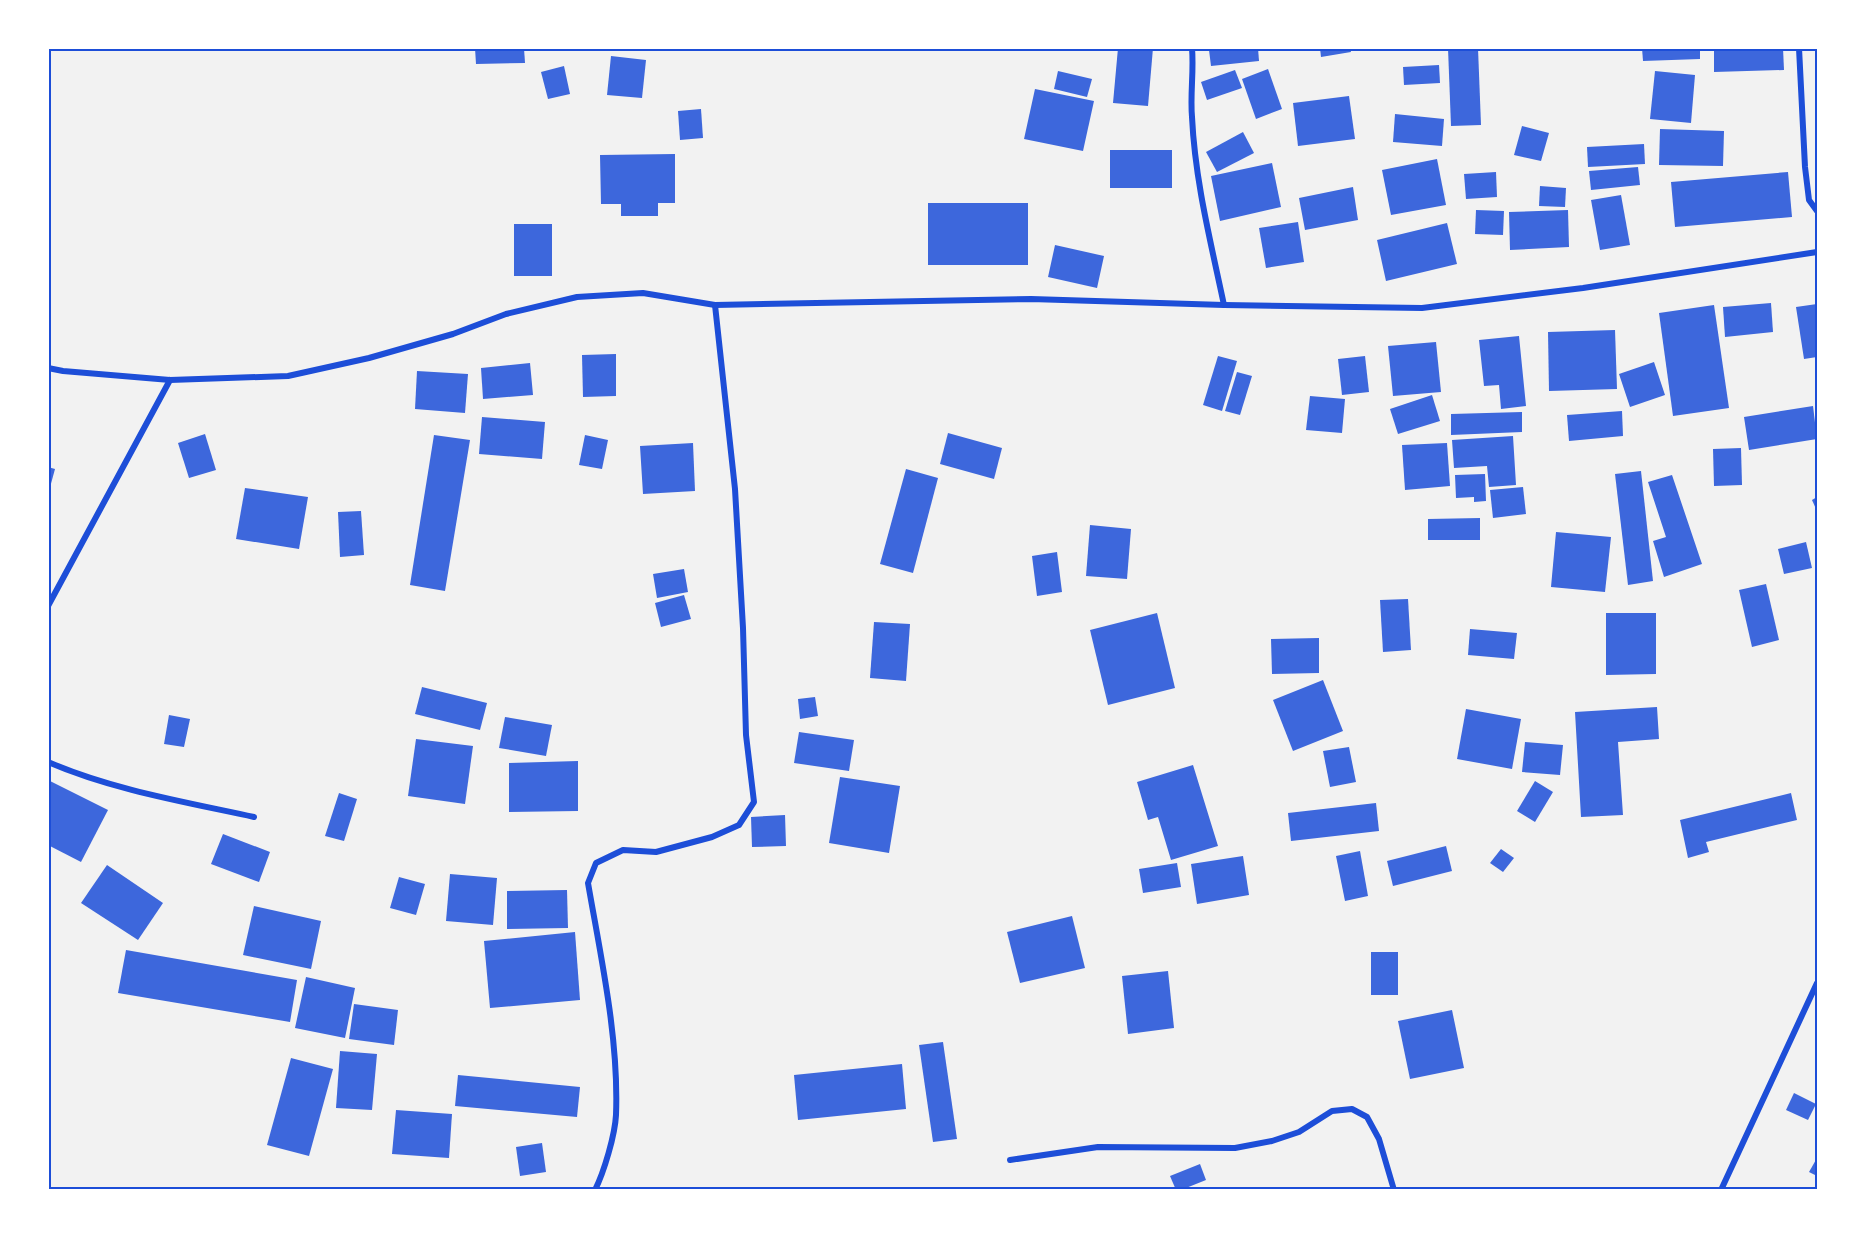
<svg xmlns="http://www.w3.org/2000/svg" width="1865" height="1238" font-family="'Open Sans',sans-serif">
<style>
.building{fill:#3d67dc}
.lines{fill:none;stroke-linecap:round;stroke-linejoin:round}
.minor{stroke:#1d4ed8;stroke-width:6}
.neatline{fill:none;stroke:#1d4ed8;stroke-width:2}
</style>
<rect width="100%" height="100%" fill="#f2f2f2"/>
<g class="building">
<path d="M475,48H524L525,63L476,64Z"/>
<path d="M1118,48H1153L1148,106L1113,103Z"/>
<path d="M1224,48H1258L1259,61L1211,66L1209,50Z"/>
<path d="M1320,48H1350L1351,52L1321,57Z"/>
<path d="M1448,48H1478L1481,125L1451,126Z"/>
<path d="M1642,48H1700V59L1643,61Z"/>
<path d="M1714,48H1783L1784,70L1714,72Z"/>
<path d="M611,56L646,60L642,98L607,95Z"/>
<path d="M1439,65L1440,83L1404,85L1403,67Z"/>
<path d="M564,66L570,94L548,99L541,72Z"/>
<path d="M1268,69L1282,109L1256,119L1242,79Z"/>
<path d="M1235,70L1242,88L1207,100L1201,82Z"/>
<path d="M1058,71L1092,79L1087,97L1054,89Z"/>
<path d="M1655,71L1695,75L1691,123L1650,119Z"/>
<path d="M1035,89L1094,101L1083,151L1024,139Z"/>
<path d="M1349,96L1355,139L1298,146L1293,103Z"/>
<path d="M701,109L703,138L680,140L678,111Z"/>
<path d="M1395,114L1444,119L1442,146L1393,142Z"/>
<path d="M1522,126L1549,133L1541,161L1514,155Z"/>
<path d="M1660,129L1724,131L1723,166L1659,165Z"/>
<path d="M1243,132L1254,153L1217,172L1206,152Z"/>
<path d="M1644,144L1645,164L1588,167L1587,147Z"/>
<rect x="1110" y="150" width="62" height="38"/>
<path d="M675,154V203H658V216H621V204H601L600,155Z"/>
<path d="M1437,159L1446,205L1391,215L1382,170Z"/>
<path d="M1272,163L1281,207L1220,221L1211,176Z"/>
<path d="M1638,167L1640,185L1591,190L1589,171Z"/>
<path d="M1496,172L1497,197L1466,199L1464,174Z"/>
<path d="M1788,172L1792,217L1675,227L1671,182Z"/>
<path d="M1540,186L1566,188L1565,207L1539,206Z"/>
<path d="M1353,187L1358,220L1305,230L1299,198Z"/>
<path d="M1621,195L1630,245L1600,250L1591,200Z"/>
<rect x="928" y="203" width="100" height="62"/>
<path d="M1476,210L1504,211L1503,235L1475,234Z"/>
<path d="M1568,210L1569,247L1510,250L1509,212Z"/>
<path d="M1298,222L1304,262L1266,268L1259,228Z"/>
<path d="M1447,223L1457,264L1386,281L1377,240Z"/>
<rect x="514" y="224" width="38" height="52"/>
<path d="M1055,245L1104,256L1097,288L1048,277Z"/>
<path d="M1771,303L1773,332L1725,337L1723,307Z"/>
<path d="M1817,304V357L1804,359L1796,307Z"/>
<path d="M1714,305L1729,408L1673,416L1659,313Z"/>
<path d="M1615,330L1617,389L1549,391L1548,332Z"/>
<path d="M1519,336L1526,406L1501,409L1499,385L1484,386L1479,340Z"/>
<path d="M1436,342L1441,392L1393,396L1388,346Z"/>
<path d="M616,354V396L583,397L582,355Z"/>
<path d="M1218,356L1237,361L1222,411L1203,405Z"/>
<path d="M1365,356L1369,392L1342,395L1338,359Z"/>
<path d="M1654,362L1665,395L1630,407L1619,374Z"/>
<path d="M530,363L533,395L483,399L481,368Z"/>
<path d="M417,371L468,374L465,413L415,409Z"/>
<path d="M1237,372L1252,376L1240,415L1225,411Z"/>
<path d="M1432,395L1440,421L1398,434L1390,409Z"/>
<path d="M1310,396L1345,399L1342,433L1306,430Z"/>
<path d="M1813,406L1817,439L1749,450L1744,417Z"/>
<path d="M1622,411L1623,436L1569,441L1567,415Z"/>
<path d="M1522,412V432L1451,435V414Z"/>
<path d="M482,417L545,422L542,459L479,454Z"/>
<path d="M948,433L1002,448L994,479L940,464Z"/>
<path d="M205,434L216,470L189,478L178,443Z"/>
<path d="M434,435L470,440L445,591L410,585Z"/>
<path d="M585,435L608,440L602,469L579,465Z"/>
<path d="M1513,436L1516,485L1489,487L1487,466L1454,468L1452,440Z"/>
<path d="M693,443L695,491L643,494L640,446Z"/>
<path d="M1447,443L1450,486L1405,490L1402,445Z"/>
<path d="M1741,448L1742,485L1714,486L1713,449Z"/>
<path d="M48,467L55,469L49,491H48Z"/>
<path d="M906,469L938,478L913,573L880,564Z"/>
<path d="M1641,471L1653,581L1628,585L1615,474Z"/>
<path d="M1485,474L1486,501L1474,502V497L1456,498L1455,475Z"/>
<path d="M1672,475L1702,564L1664,577L1653,541L1666,537L1648,482Z"/>
<path d="M1523,487L1526,514L1493,518L1490,490Z"/>
<path d="M245,488L308,497L299,549L236,539Z"/>
<path d="M1817,497V511L1812,500Z"/>
<path d="M361,511L364,555L340,557L338,512Z"/>
<path d="M1480,518V540H1428V519Z"/>
<path d="M1090,525L1131,529L1127,579L1086,576Z"/>
<path d="M1556,532L1611,537L1605,592L1551,587Z"/>
<path d="M1806,542L1812,568L1784,574L1778,549Z"/>
<path d="M1057,552L1062,592L1037,596L1032,556Z"/>
<path d="M684,569L688,592L657,598L653,574Z"/>
<path d="M1766,584L1779,640L1752,647L1739,590Z"/>
<path d="M684,595L691,619L661,627L655,603Z"/>
<path d="M1408,599L1411,650L1383,652L1380,600Z"/>
<path d="M1157,613L1175,688L1108,705L1090,630Z"/>
<path d="M1606,613H1656V674L1606,675Z"/>
<path d="M874,622L910,624L906,681L870,678Z"/>
<path d="M1470,629L1517,633L1514,659L1468,655Z"/>
<path d="M1319,638V673L1272,674L1271,639Z"/>
<path d="M1323,680L1343,731L1293,751L1273,700Z"/>
<path d="M422,687L487,703L480,730L415,714Z"/>
<path d="M815,697L818,716L800,719L798,699Z"/>
<path d="M1657,707L1659,739L1618,742L1623,815L1581,817L1575,712Z"/>
<path d="M1466,709L1521,719L1512,769L1457,759Z"/>
<path d="M169,715L190,719L184,747L164,744Z"/>
<path d="M505,717L552,725L546,756L499,748Z"/>
<path d="M799,732L854,740L849,771L794,763Z"/>
<path d="M416,739L473,746L465,804L408,796Z"/>
<path d="M1525,742L1563,745L1560,775L1522,772Z"/>
<path d="M1349,747L1356,782L1330,787L1323,751Z"/>
<path d="M578,761V811L509,812V763Z"/>
<path d="M1193,765L1218,846L1171,860L1158,817L1148,820L1137,782Z"/>
<path d="M840,777L900,786L889,853L829,843Z"/>
<path d="M48,780L108,810L81,862L48,845Z"/>
<path d="M1535,781L1553,792L1535,822L1517,811Z"/>
<path d="M339,793L357,799L344,841L325,836Z"/>
<path d="M1791,793L1797,820L1706,842L1709,852L1688,858L1680,820Z"/>
<path d="M1376,803L1379,831L1291,841L1288,813Z"/>
<path d="M785,815L786,846L752,847L751,817Z"/>
<path d="M223,834L270,852L259,882L211,864Z"/>
<path d="M1446,846L1452,871L1393,886L1387,861Z"/>
<path d="M1501,849L1514,858L1503,872L1490,863Z"/>
<path d="M1360,851L1368,896L1345,901L1336,856Z"/>
<path d="M1243,856L1249,895L1197,904L1191,864Z"/>
<path d="M1177,863L1181,887L1143,893L1139,869Z"/>
<path d="M107,865L163,903L138,940L81,903Z"/>
<path d="M450,874L497,878L493,925L446,921Z"/>
<path d="M399,877L425,884L416,915L390,908Z"/>
<path d="M567,890L568,928L507,929V891Z"/>
<path d="M254,906L321,921L311,969L243,955Z"/>
<path d="M1072,916L1085,968L1020,983L1007,932Z"/>
<path d="M575,932L580,1000L490,1008L484,941Z"/>
<path d="M126,950L297,980L290,1022L118,993Z"/>
<rect x="1371" y="952" width="27" height="43"/>
<path d="M1168,971L1174,1028L1128,1034L1122,976Z"/>
<path d="M306,977L355,988L345,1038L295,1028Z"/>
<path d="M354,1004L398,1010L394,1045L349,1039Z"/>
<path d="M1452,1010L1464,1068L1410,1079L1398,1021Z"/>
<path d="M943,1042L957,1139L933,1142L919,1045Z"/>
<path d="M340,1051L377,1054L372,1110L336,1108Z"/>
<path d="M291,1058L333,1069L309,1156L267,1145Z"/>
<path d="M902,1064L906,1109L798,1120L794,1075Z"/>
<path d="M458,1075L580,1087L577,1117L455,1106Z"/>
<path d="M1794,1093L1816,1104L1808,1120L1786,1110Z"/>
<path d="M396,1110L452,1114L449,1158L392,1154Z"/>
<path d="M542,1143L546,1172L520,1176L516,1147Z"/>
<path d="M1817,1158V1176L1809,1172Z"/>
<path d="M1200,1164L1206,1180L1181,1190H1176L1170,1176Z"/>
</g>
<g class="lines">
<g class="minor">
<path d="M1192,48C1194,71 1190,94 1192,117C1195,181 1211,243 1224,305"/>
<path d="M1799,48L1805,167L1809,200L1817,211"/>
<path d="M48,368L63,371L170,380L288,376L369,358L453,334L506,314L577,297L643,293L715,305L1031,299L1224,305L1422,308L1583,288L1817,252"/>
<path d="M48,606L170,380"/>
<path d="M48,762C113,790 185,802 254,817"/>
<path d="M1010,1160L1098,1147L1235,1148L1272,1141L1299,1132L1332,1111L1352,1109L1367,1117L1379,1139L1394,1190"/>
<path d="M595,1190C604,1172 615,1135 616,1115C619,1039 601,958 588,883L596,863L623,850L656,852L712,837L739,825L754,802L746,735L743,628L735,489L715,305"/>
<path d="M1721,1190L1817,983"/>
</g>
</g>
<rect width="1865" height="1238" fill="none" stroke="#ffffff" stroke-width="99"/>
<rect x="50" y="50" width="1766" height="1138" class="neatline"/>
</svg>
